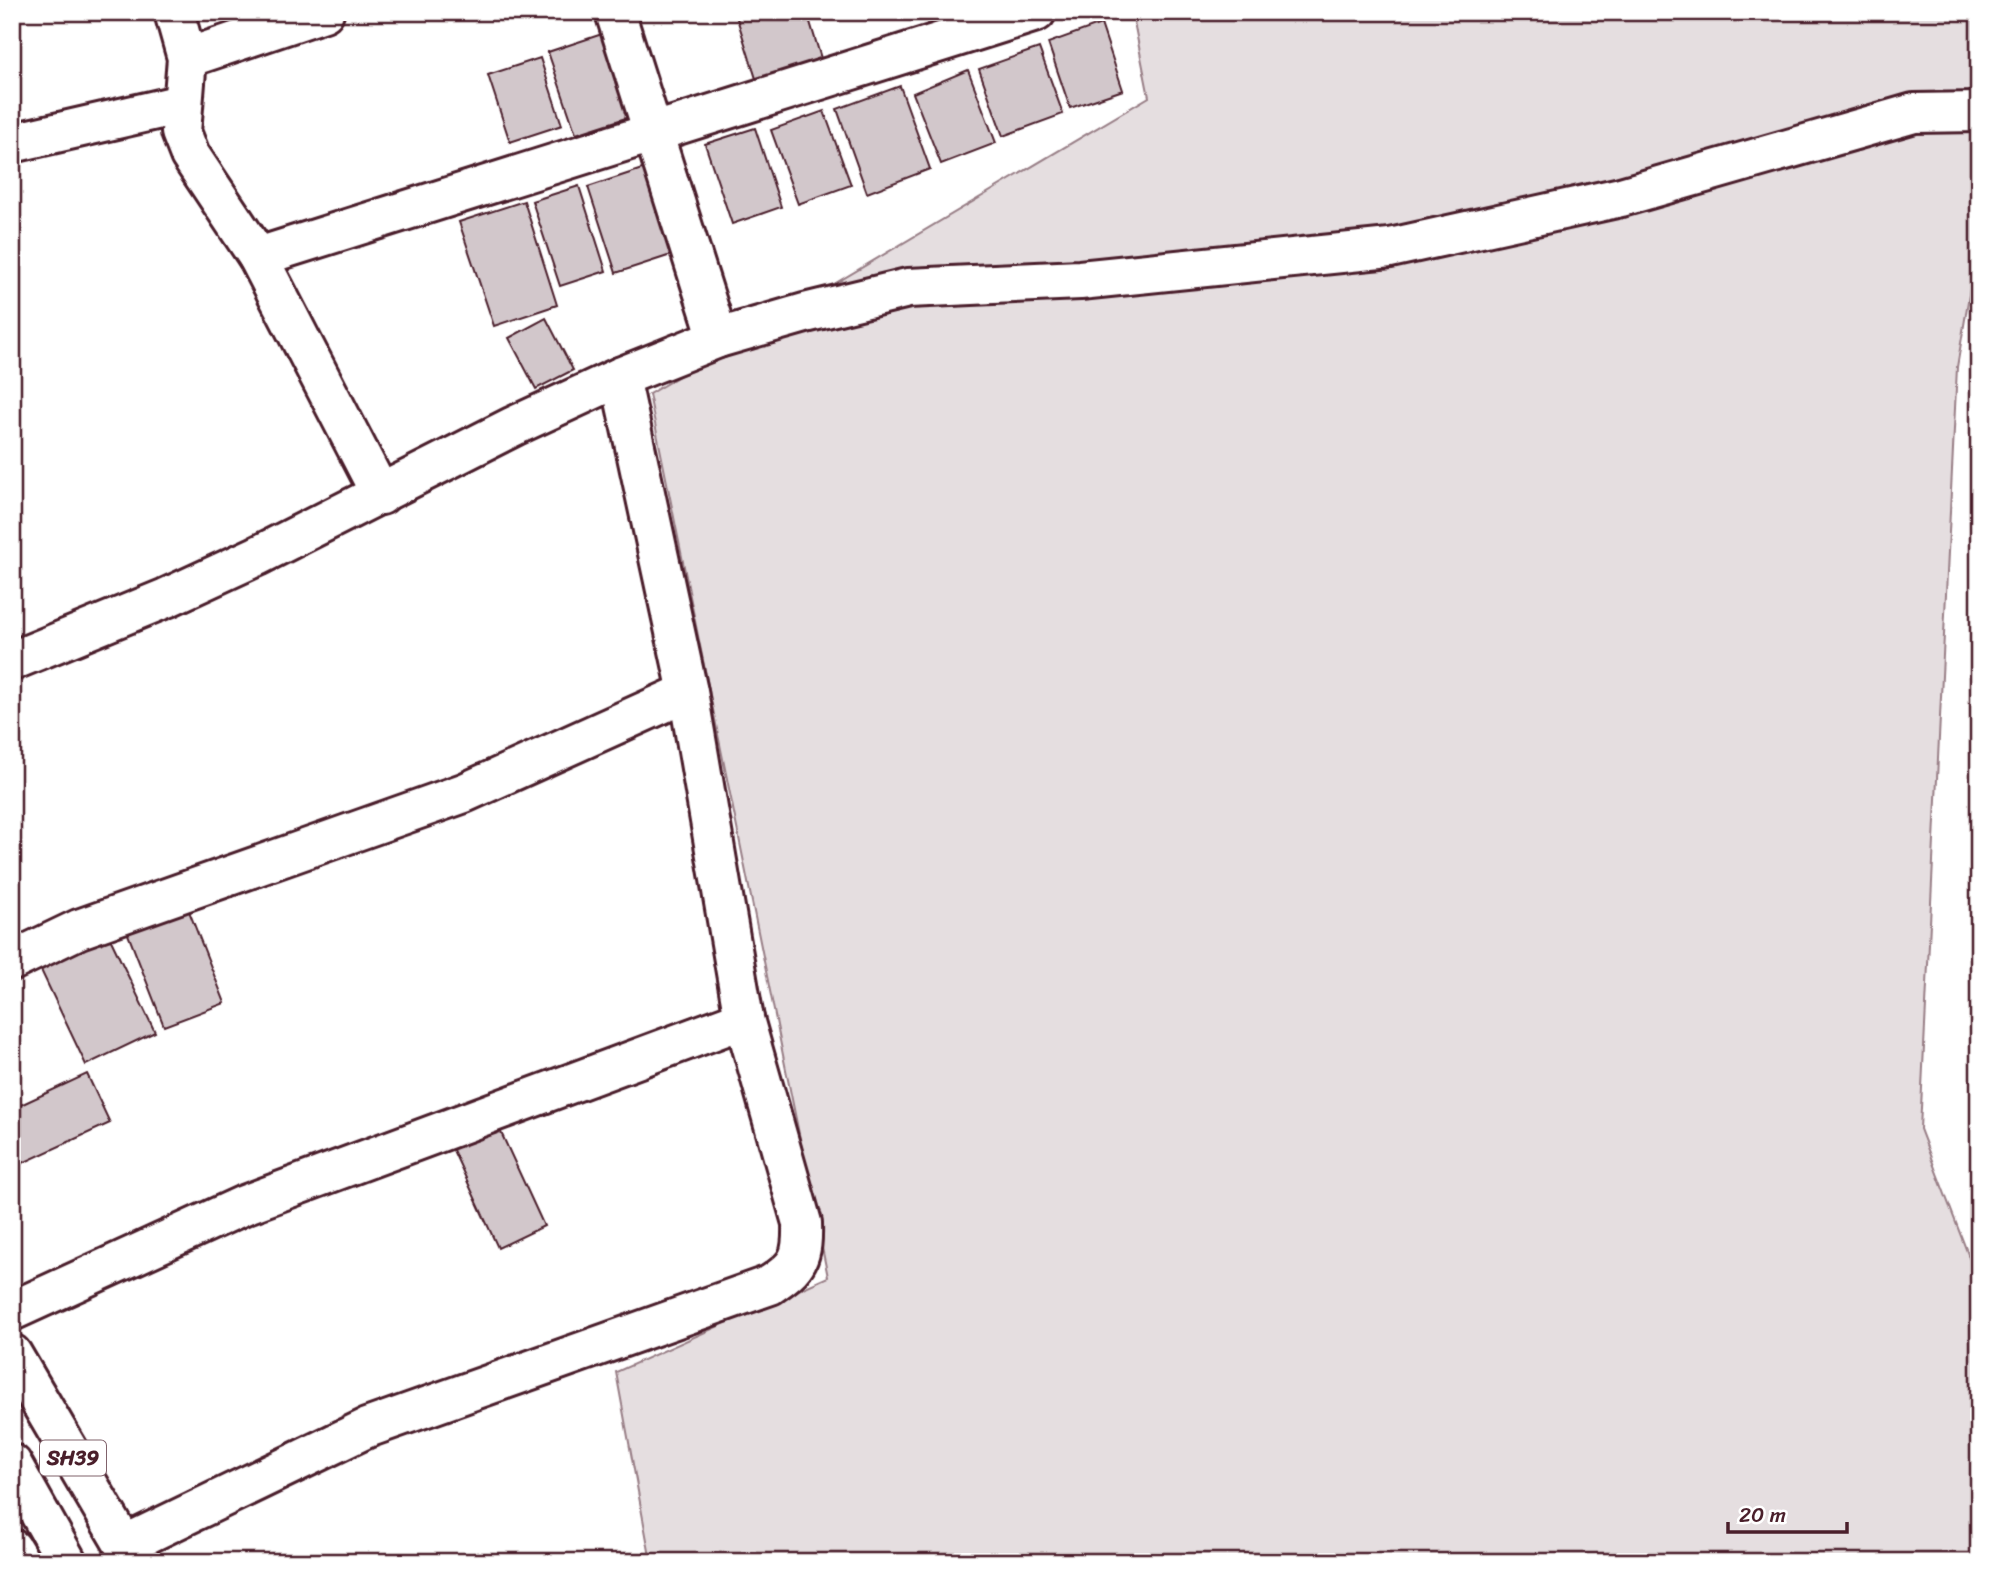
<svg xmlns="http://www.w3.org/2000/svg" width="1991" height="1574" font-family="Sriracha,sans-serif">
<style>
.green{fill:#e5dee0;stroke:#987e86;stroke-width:2}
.building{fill:#d2c7cb;stroke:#4a1f2b;stroke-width:2}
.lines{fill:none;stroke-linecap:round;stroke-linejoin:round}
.minor-casing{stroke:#4a1f2b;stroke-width:44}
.major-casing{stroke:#4a1f2b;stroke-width:44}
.minor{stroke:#fff;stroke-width:38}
.major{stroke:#fff;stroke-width:38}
.labels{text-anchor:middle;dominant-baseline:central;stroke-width:6;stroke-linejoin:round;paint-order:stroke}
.shield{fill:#fff;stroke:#80626b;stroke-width:2}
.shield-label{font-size:21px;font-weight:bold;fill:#4a1f2b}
</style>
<rect width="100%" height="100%" fill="#fff"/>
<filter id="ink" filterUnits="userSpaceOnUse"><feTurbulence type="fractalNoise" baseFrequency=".0143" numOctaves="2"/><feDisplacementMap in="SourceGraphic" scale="14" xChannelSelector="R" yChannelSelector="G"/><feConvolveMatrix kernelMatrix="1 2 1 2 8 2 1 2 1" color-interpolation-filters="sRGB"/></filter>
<g filter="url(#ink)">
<path class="green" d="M1132,12H1979V235L1957,367L1920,1129L1979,1283V1562H651L616,1372L828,1277L649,394L1149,97Z"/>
<g class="building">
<path d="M735,12H807L823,65L758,85Z"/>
<path d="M1101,24L1123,90L1070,108L1048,43Z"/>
<path d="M605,33L632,116L576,134L548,52Z"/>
<path d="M1039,48L1063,114L1003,136L979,69Z"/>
<path d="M540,58L562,125L510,142L488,75Z"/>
<path d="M968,70L996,143L941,164L913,93Z"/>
<path d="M900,86L930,169L867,193L837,109Z"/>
<path d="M824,111L851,185L798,204L771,130Z"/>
<path d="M755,128L781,207L732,224L705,144Z"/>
<path d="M645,168L674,254L616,273L588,187Z"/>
<path d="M579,186L606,271L560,286L532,201Z"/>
<path d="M524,201L557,305L494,326L459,222Z"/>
<path d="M546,318L573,370L536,389L509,338Z"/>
<path d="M187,906L225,1003L164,1026L126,929Z"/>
<path d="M108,934L155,1032L86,1065L40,968Z"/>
<path d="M87,1074L110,1123L12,1168V1109Z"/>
<path d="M498,1126L544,1226L498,1248L452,1148Z"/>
</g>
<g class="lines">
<defs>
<g id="minor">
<path d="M174,12L187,58L181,132L190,155L258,257L381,495"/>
<path d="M615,12L718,338"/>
<path d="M187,58L324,12"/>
<path d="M12,143L182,104"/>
<path d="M258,257L1036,12"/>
<path d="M12,661L166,598L257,556L514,426L620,377L718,338L805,313L908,288L1080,280L1390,248L1621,197L1914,113L1979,112"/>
<path d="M12,961L79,929L464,793L688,692"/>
<path d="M12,1311L244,1205L744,1019"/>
<path d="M124,1545L367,1428L770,1285C799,1266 803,1257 802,1223L744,1019L688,692L620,377"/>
</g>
<g id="major">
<path d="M12,1354L134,1562"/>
<path d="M12,1464L67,1562"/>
<path d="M12,1549L20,1562"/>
</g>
</defs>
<use href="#minor" class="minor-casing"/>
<use href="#major" class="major-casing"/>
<use href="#minor" class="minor"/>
<use href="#major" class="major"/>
</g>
</g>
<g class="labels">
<rect class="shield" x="40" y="1440.5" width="66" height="35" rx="5"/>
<g class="shield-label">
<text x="73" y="1458">SH39</text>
</g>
</g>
<rect width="1991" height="1574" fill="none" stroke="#fff" stroke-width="42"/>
<rect x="21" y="21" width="1949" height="1532" fill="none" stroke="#4a1f2b" stroke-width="2.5" filter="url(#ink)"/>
<path d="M1728 1522v10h119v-10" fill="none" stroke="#4a1f2b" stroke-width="3.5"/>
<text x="1739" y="1522" font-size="21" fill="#4a1f2b" stroke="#ffffff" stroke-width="5" paint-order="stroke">20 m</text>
</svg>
